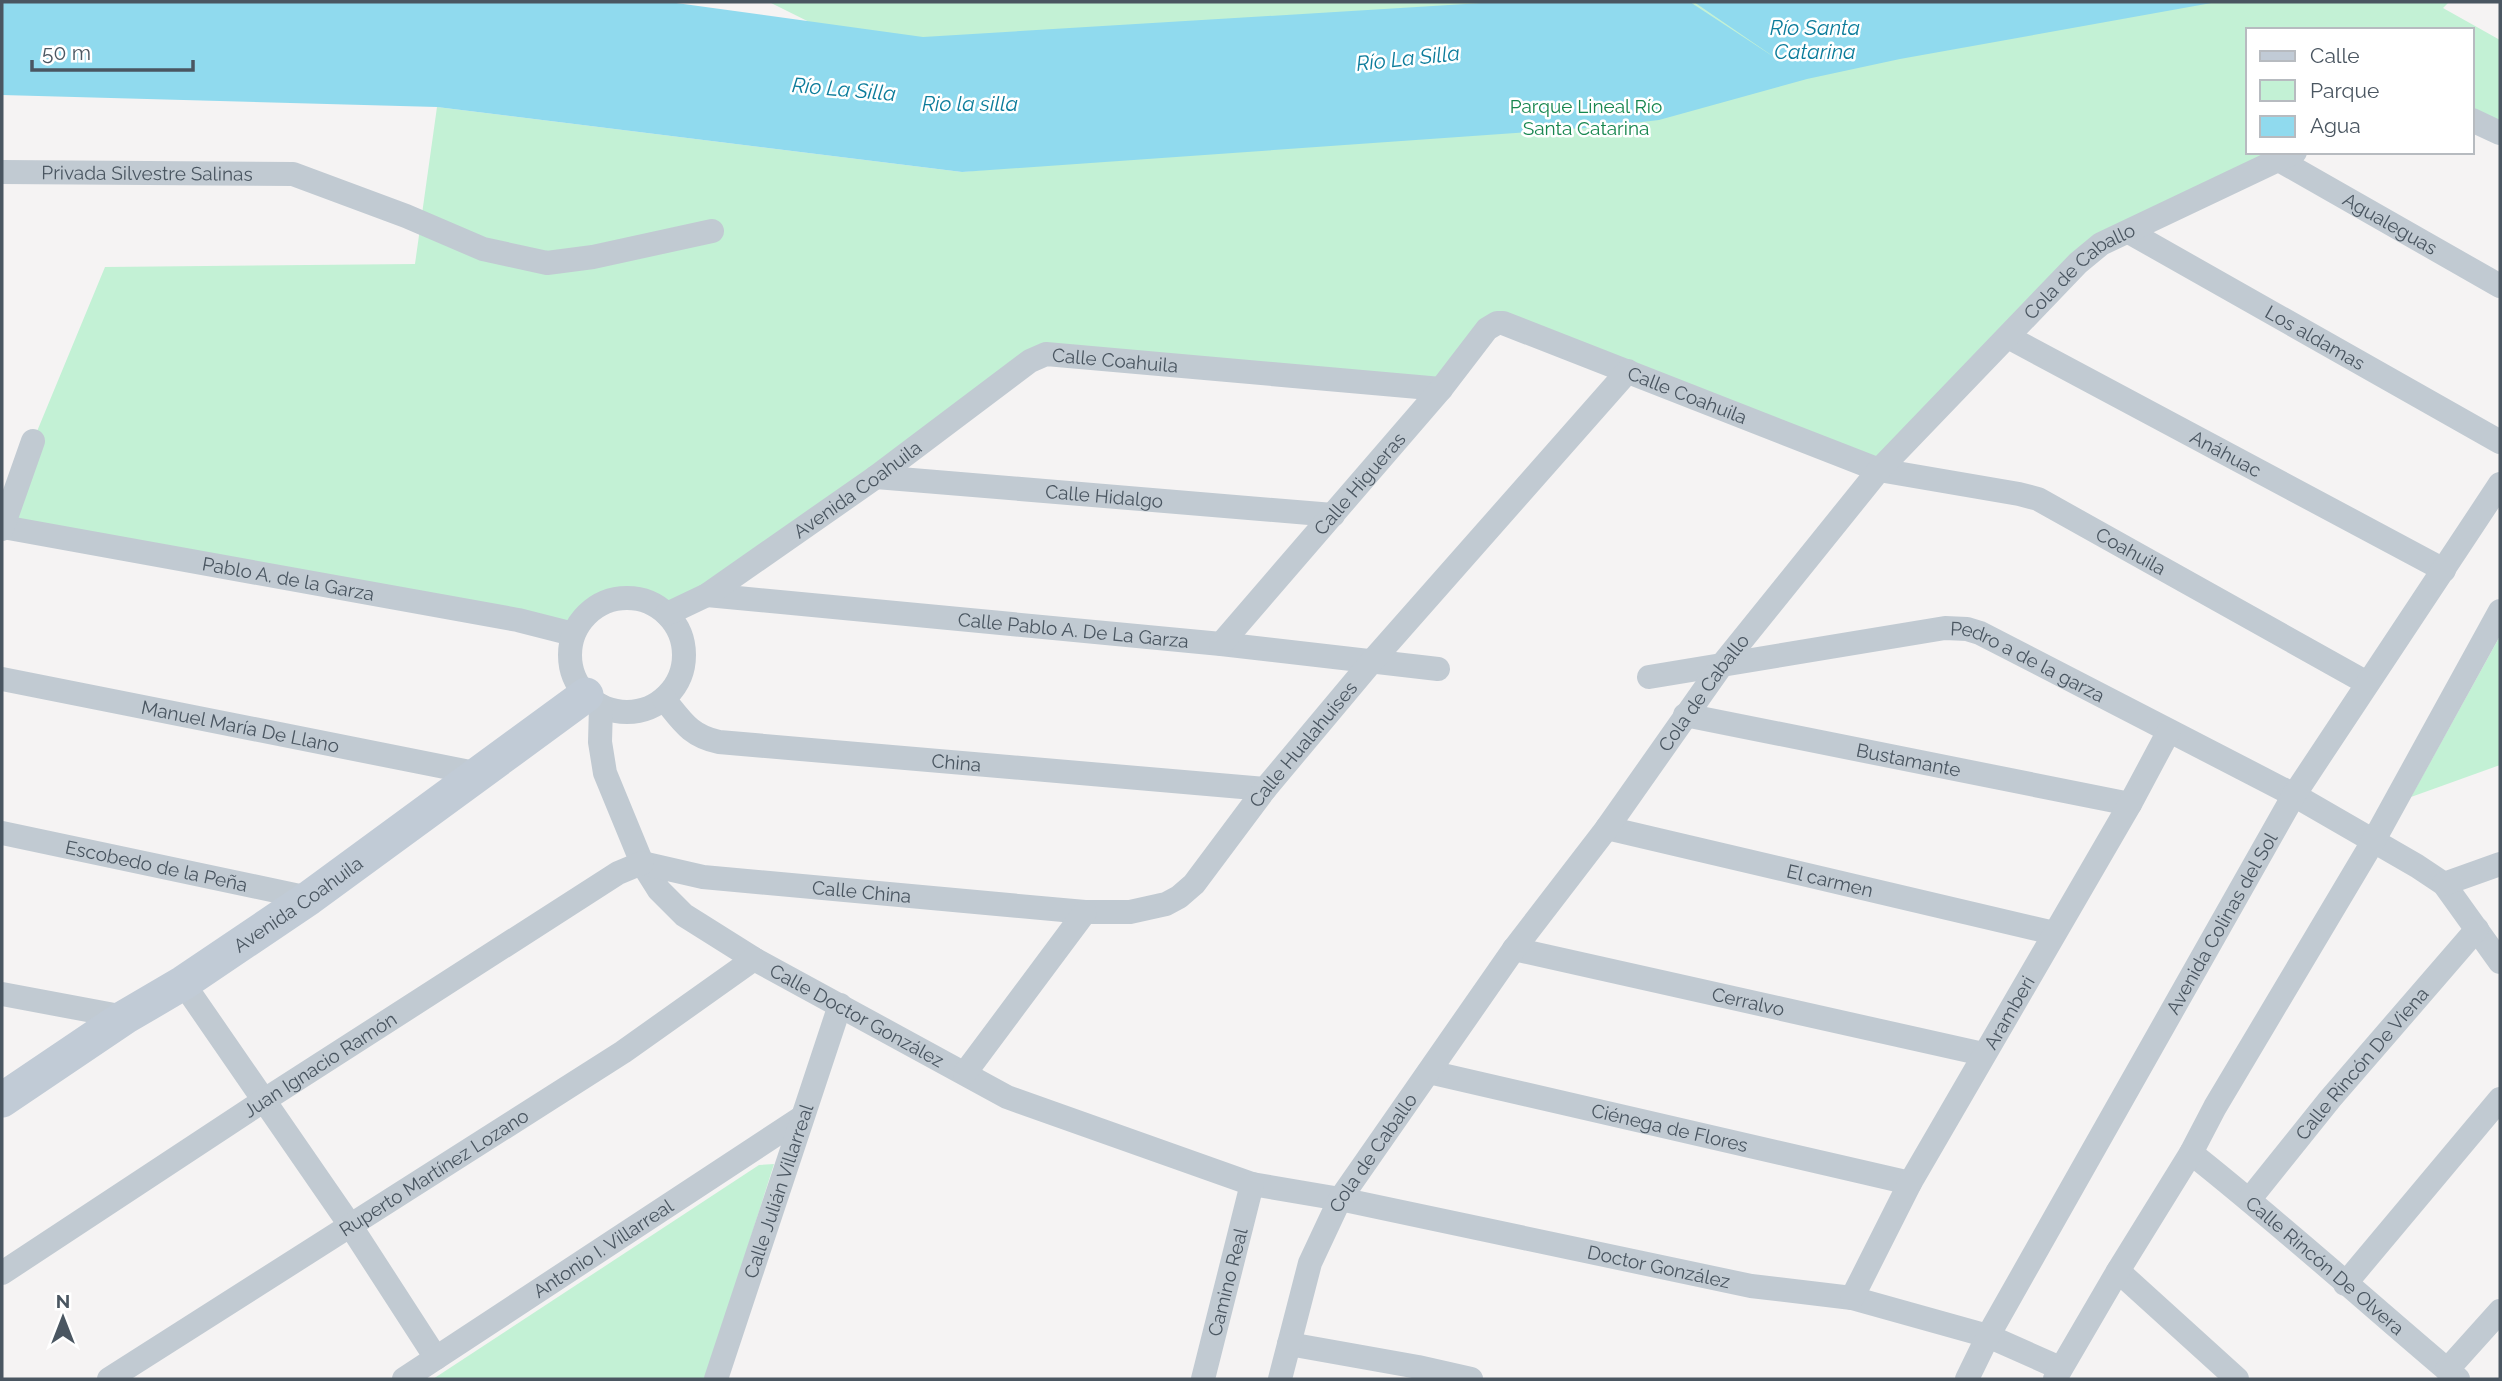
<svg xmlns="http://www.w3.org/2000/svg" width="2502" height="1381" font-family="Raleway,sans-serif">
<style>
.green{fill:#c3f1d5}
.water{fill:#90daee}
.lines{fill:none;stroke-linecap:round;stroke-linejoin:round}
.street{stroke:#c1cad2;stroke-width:24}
.secondary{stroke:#c1cbd6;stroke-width:35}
.labels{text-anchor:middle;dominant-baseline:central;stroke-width:5;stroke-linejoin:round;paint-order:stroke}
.park-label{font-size:19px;fill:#17864f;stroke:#fff}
.street-label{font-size:19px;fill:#4a5661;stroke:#fff}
.water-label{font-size:21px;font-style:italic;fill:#0c7c9b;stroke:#fff}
</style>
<rect width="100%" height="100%" fill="#f5f3f3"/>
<g class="green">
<path d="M769,2H2449L2443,8L2500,40V133L2472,120V30H2248V152H2295L2101,244L1879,470L1503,323L1441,389L1052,353L667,614C632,591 606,594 578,625L3,527L33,441L105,267L415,264L437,107L962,172L1118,157L1021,127Z"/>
<path d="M2500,636V765L2411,797Z"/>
<path d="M774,1164L706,1379H433L759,1165Z"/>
</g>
<path class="water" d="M2,2H669L923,37L1498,2H1690L1780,61L1694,2H2217L1900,59L1807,79L1659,120L1600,127L962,172L437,107L2,95Z"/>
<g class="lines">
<g class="street">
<path d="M2472,120L2500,133"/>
<path id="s1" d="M2279,160L2500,286"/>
<path id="s2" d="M2,172L293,174L406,216L483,249L547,263L593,257L712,231"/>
<path id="s3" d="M2129,232L2500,442"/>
<path id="s4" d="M2008,337L2444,570"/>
<path id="s5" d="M876,477L1333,515"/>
<path id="s6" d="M3,527L518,620L573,634"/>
<path d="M2,529L33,441"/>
<path id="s7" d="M707,595L1221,644L1438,669"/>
<circle cx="627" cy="655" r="57"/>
<path id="s8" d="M667,614L707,595L876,477L1030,361L1046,354L1441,389"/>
<path id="s9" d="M1221,644L1441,389L1487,329L1497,323H1503L1879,470L2019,494L2038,499L2367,683"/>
<path id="s10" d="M1649,677L1945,628L1967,629L1980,633L2294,795L2417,866L2444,884L2500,962"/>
<path id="s11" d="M2,679L480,774"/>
<path id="s12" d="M664,699C682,721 690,736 719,742L1265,789"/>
<path id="s13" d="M601,706L600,742L605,773L642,863L659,890L684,915L754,959L1007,1097L1252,1184L1340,1199L1751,1286L1852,1298L1988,1336L2060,1368"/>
<path id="s14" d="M1685,715L2130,804"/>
<path id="s15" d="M1607,828L2054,933"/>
<path id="s16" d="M2,833L309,898"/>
<path id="s17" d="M642,863L703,877L1085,912H1130L1166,904L1179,897L1194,884L1265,789L1373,660L1628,371"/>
<path d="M2444,884L2500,864"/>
<path id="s18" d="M1514,949L1983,1054"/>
<path d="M183,983L350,1225L436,1358"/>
<path d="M2,994L125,1017"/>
<path id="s19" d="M1429,1072L1910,1183"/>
<path d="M965,1073L1085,912"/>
<path id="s20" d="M2191,1153C2282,1225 2369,1304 2458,1379"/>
<path id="s21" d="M2249,1200L2330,1099L2477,929"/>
<path d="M2118,1271L2237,1379"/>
<path id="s22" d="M2,1273L263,1101L618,873L642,863"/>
<path d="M2345,1284L2500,1099"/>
<path id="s23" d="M1852,1298L1910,1183L2130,804L2169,731"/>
<path d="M1289,1344L1418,1367L1471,1379"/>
<path d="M2447,1370L2500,1311"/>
<path id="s24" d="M109,1379L623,1052L754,959"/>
<path id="s25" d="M404,1379L801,1118"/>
<path id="s26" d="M716,1379L840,1005"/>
<path id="s27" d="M1203,1379L1252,1184"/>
<path id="s28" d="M1280,1379L1310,1263L1340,1199L1514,949L1607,828L1721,666L1879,470L2078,263L2101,244L2295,152"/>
<path id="s29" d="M1967,1379L1988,1336L2294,795L2500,484"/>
<path d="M2055,1379L2118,1271L2191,1153L2215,1107L2374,840L2500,611"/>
</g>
<path class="secondary" id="s30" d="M2,1100L125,1017L183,983L309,898L586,695"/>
</g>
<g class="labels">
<g class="park-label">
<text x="1586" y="106">Parque Lineal Río<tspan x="1586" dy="22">Santa Catarina</tspan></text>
</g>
<g class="street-label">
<text stroke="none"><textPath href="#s2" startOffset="145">Privada Silvestre Salinas</textPath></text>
<text stroke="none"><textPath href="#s1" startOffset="128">Agualeguas</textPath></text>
<text stroke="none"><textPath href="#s28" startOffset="1381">Cola de Caballo</textPath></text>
<text stroke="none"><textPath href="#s3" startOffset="214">Los aldamas</textPath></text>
<text stroke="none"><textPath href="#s8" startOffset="530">Calle Coahuila</textPath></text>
<text stroke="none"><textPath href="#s9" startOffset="628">Calle Coahuila</textPath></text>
<text stroke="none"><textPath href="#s4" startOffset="247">Anáhuac</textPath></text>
<text stroke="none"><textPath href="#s9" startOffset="212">Calle Higueras</textPath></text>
<text stroke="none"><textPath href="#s8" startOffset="228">Avenida Coahuila</textPath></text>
<text stroke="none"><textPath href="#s5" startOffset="229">Calle Hidalgo</textPath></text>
<text stroke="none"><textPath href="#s9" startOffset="1102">Coahuila</textPath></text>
<text stroke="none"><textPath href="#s6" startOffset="290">Pablo A. de la Garza</textPath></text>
<text stroke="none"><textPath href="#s7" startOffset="368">Calle Pablo A. De La Garza</textPath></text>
<text stroke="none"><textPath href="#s10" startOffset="390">Pedro a de la garza</textPath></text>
<text stroke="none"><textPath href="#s28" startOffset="814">Cola de Caballo</textPath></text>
<text stroke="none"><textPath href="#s11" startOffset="243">Manuel María De Llano</textPath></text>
<text stroke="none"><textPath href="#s17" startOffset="740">Calle Hualahuises</textPath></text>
<text stroke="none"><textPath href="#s14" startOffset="228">Bustamante</textPath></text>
<text stroke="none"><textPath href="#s12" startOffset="310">China</textPath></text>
<text stroke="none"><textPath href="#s16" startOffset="158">Escobedo de la Peña</textPath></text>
<text stroke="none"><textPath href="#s15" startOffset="229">El carmen</textPath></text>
<text stroke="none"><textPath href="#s17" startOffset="222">Calle China</textPath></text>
<text stroke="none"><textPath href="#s30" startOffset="355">Avenida Coahuila</textPath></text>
<text stroke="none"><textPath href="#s29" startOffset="522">Avenida Colinas del Sol</textPath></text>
<text stroke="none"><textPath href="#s18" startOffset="240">Cerralvo</textPath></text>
<text stroke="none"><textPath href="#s23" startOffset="326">Aramberi</textPath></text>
<text stroke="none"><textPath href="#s13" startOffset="432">Calle Doctor González</textPath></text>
<text stroke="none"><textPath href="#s21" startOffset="177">Calle Rincón De Viena</textPath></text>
<text stroke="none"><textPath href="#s22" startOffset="380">Juan Ignacio Ramón</textPath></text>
<text stroke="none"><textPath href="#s19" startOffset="247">Ciénega de Flores</textPath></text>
<text stroke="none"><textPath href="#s28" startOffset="247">Cola de Caballo</textPath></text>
<text stroke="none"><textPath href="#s24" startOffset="385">Ruperto Martínez Lozano</textPath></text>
<text stroke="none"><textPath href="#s26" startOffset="198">Calle Julián Villarreal</textPath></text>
<text stroke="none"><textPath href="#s25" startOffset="238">Antonio I. Villarreal</textPath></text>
<text stroke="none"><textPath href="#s13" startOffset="1278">Doctor González</textPath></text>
<text stroke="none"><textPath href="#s20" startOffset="175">Calle Rincón De Olvera</textPath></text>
<text stroke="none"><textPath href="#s27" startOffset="100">Camino Real</textPath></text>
</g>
<g class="water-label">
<text x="1815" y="27">Río Santa<tspan x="1815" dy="24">Catarina</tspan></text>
<text transform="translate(1408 58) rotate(-6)">Río La Silla</text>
<text transform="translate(844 89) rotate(5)">Río La Silla</text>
<text x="970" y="103">Rio la silla</text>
</g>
</g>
<rect width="2502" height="1381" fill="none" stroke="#4a5661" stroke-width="7"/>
<rect x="2246" y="28" width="228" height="126" fill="#ffffff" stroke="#b7bbc0" stroke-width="2"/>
<rect x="2260" y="51" width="35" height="10" fill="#c1cbd6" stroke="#b7bbc0" stroke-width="2"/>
<text x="2310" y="63" font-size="21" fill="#4a5661">Calle</text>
<rect x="2260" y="80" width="35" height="21" fill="#c3f1d5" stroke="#b7bbc0" stroke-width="2"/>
<text x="2310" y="98" font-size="21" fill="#4a5661">Parque</text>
<rect x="2260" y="116" width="35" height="21" fill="#90daee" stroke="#b7bbc0" stroke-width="2"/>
<text x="2310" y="133" font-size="21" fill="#4a5661">Agua</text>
<g transform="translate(63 1318)" stroke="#ffffff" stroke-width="5" paint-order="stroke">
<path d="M0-5L12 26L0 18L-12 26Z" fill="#4a5661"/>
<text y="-10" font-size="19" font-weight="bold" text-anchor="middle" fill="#4a5661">N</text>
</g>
<path d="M32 60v10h161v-10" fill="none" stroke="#4a5661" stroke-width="3.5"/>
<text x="42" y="60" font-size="21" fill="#4a5661" stroke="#ffffff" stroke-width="5" paint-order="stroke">50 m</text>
</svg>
